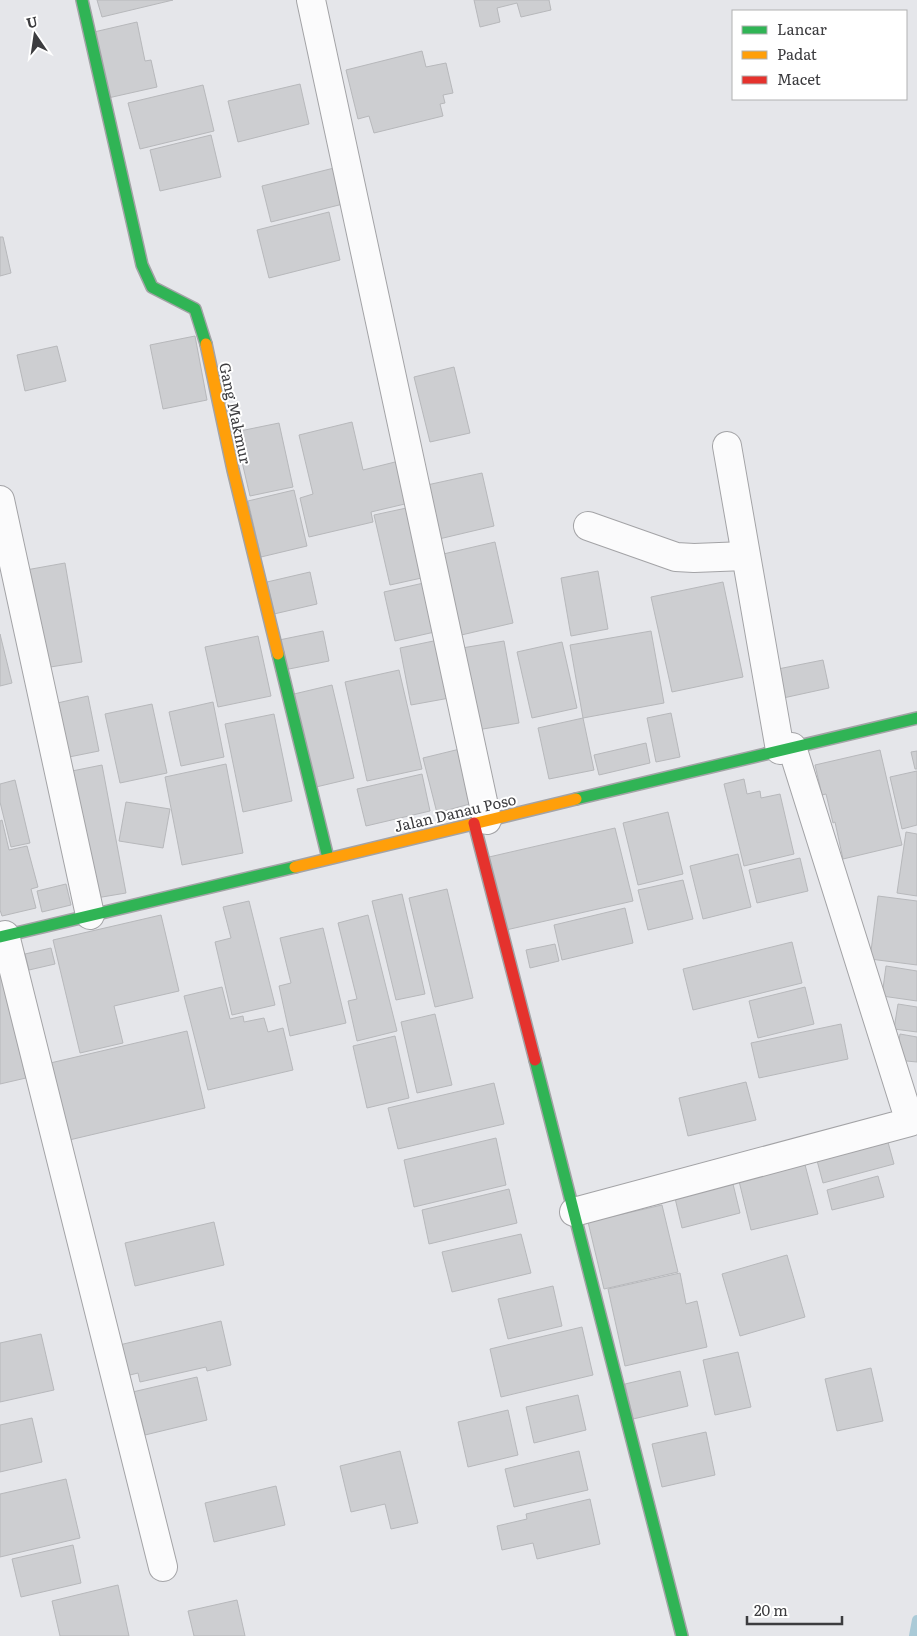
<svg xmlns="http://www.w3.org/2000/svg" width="917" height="1636" font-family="Literata,serif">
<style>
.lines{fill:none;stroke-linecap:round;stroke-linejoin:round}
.stream{stroke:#aacad7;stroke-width:10}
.building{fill:#cdced1;stroke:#b7b8bb}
.street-casing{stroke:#a3a3a6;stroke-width:30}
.fast-casing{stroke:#a3a3a6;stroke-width:14}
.slow-casing{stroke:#a3a3a6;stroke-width:14}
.jam-casing{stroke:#a3a3a6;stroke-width:14}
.street{stroke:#fbfbfc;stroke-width:28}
.fast{stroke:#30b455;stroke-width:11}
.slow{stroke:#ff9f0a;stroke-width:11}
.jam{stroke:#e5322d;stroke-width:11}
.labels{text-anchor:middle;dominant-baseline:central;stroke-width:4;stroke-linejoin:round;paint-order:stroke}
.street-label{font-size:15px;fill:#3c3c3f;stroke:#fff}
</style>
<rect width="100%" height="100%" fill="#e5e6ea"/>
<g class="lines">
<path class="stream" d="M914,1636L917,1620"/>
</g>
<g class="building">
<path d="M97,0H173L102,17Z"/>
<path d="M474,0H549L551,10L521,17L517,3L497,8L500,22L480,27Z"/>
<path d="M137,22L145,61L151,60L157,87L108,98L94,32Z"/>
<path d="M422,51L426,67L446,63L453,93L443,95L445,103L440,104L443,116L374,133L369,116L358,119L346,70Z"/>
<path d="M300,84L309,124L238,142L228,101Z"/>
<path d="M203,85L214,131L140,149L128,103Z"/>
<path d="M211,135L221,177L160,191L150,150Z"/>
<path d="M334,168L343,204L271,222L262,186Z"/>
<path d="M329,212L340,260L269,278L257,230Z"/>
<path d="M0,237H3L11,273L0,276Z"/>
<path d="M195,336L207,400L163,409L150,345Z"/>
<path d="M57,346L66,381L25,391L17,355Z"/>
<path d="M454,367L470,433L430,442L414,377Z"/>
<path d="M352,422L363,470L399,461L409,503L371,512L373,522L309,537L300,498L313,494L299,435Z"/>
<path d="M279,423L293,487L250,496L235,432Z"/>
<path d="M482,473L494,526L439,539L427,485Z"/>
<path d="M294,490L307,546L261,557L248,501Z"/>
<path d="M411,507L426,577L390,585L374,515Z"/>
<path d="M495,542L513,623L457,636L439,555Z"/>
<path d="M65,563L82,662L44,668L26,570Z"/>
<path d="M598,571L608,629L571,636L561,578Z"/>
<path d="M310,572L317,604L274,614L267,582Z"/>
<path d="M428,582L439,631L395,641L384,592Z"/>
<path d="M723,582L743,677L672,692L651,597Z"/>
<path d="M323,631L329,661L284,670L279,640Z"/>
<path d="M651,631L664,703L583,718L570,645Z"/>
<path d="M0,634L12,683L0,686Z"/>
<path d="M258,636L271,696L218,707L205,647Z"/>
<path d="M443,639L455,697L411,705L400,648Z"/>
<path d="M504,641L519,723L471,731L456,649Z"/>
<path d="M562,642L577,708L532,718L517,652Z"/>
<path d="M823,660L829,688L774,700L768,671Z"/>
<path d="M399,670L422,769L367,781L345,682Z"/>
<path d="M332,685L354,778L316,787L294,694Z"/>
<path d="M88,696L99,751L64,758L53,704Z"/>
<path d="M213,702L224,757L181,766L169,712Z"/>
<path d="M152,704L167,773L120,783L105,714Z"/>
<path d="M671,713L680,757L656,762L647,718Z"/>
<path d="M274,714L292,801L243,812L225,724Z"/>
<path d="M583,718L594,770L549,779L538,728Z"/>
<path d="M646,743L650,763L599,775L594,755Z"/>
<path d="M464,748L477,802L437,813L423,758Z"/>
<path d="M880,750L902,845L843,859L835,822L833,823L826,794L822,795L815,765Z"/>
<path d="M917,751V769H915L911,752Z"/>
<path d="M226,764L243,853L182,865L165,777Z"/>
<path d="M102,765L126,893L90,899L67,772Z"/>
<path d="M917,771V825L902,829L890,777Z"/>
<path d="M422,774L430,811L366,826L357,789Z"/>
<path d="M744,779L747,794L760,791L761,798L780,794L794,854L744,866L724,784Z"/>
<path d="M15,780L30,843L11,847L0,802V784Z"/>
<path d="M126,802L170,809L163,848L119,841Z"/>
<path d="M668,812L683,874L638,885L623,823Z"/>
<path d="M2,820L9,850L27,846L38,887L31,889L36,908L2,916L0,910V821Z"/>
<path d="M615,828L633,901L506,930L489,857Z"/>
<path d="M906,832L917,834V896L897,893Z"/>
<path d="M738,854L751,907L703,919L690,866Z"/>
<path d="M800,858L808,891L757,903L749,870Z"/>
<path d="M683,880L693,919L648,930L638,890Z"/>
<path d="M66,884L71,905L42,912L37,891Z"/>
<path d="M447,889L473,998L435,1007L409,898Z"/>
<path d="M402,894L425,994L396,1000L372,901Z"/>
<path d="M878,896L917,901V965L870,959Z"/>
<path d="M249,901L275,1005L232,1015L215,942L231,938L223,907Z"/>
<path d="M625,908L633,943L562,960L554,925Z"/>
<path d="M161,915L179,991L114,1006L123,1043L80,1053L53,940Z"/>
<path d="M368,915L397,1031L357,1041L348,1001L357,999L338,923Z"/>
<path d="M323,928L346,1023L290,1036L279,986L291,983L280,938Z"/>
<path d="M792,942L802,983L693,1010L683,969Z"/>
<path d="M555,944L559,961L530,968L526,950Z"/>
<path d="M51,948L55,964L29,970L25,954Z"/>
<path d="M886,966L917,971V1001L882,996Z"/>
<path d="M0,970L26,1078L0,1084Z"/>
<path d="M222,987L230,1019L243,1016L244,1022L264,1018L268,1032L283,1028L293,1070L208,1090L184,996Z"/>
<path d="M805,987L814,1024L758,1038L749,1001Z"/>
<path d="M898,1004L917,1007V1032L894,1029Z"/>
<path d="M435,1014L452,1085L417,1093L401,1022Z"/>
<path d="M841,1024L848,1059L759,1078L751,1043Z"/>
<path d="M187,1031L205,1108L65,1141L46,1064Z"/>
<path d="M900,1034L917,1037V1062L896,1060Z"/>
<path d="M395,1036L409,1098L367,1108L353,1046Z"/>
<path d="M746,1082L756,1120L688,1136L679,1098Z"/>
<path d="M494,1083L504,1124L398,1149L388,1108Z"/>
<path d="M886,1135L894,1164L823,1183L815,1153Z"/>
<path d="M496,1138L506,1185L414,1207L404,1160Z"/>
<path d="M804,1161L818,1214L751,1230L738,1177Z"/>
<path d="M878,1176L884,1197L832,1210L827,1190Z"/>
<path d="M733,1184L740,1213L682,1228L675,1198Z"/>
<path d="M509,1189L517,1223L429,1244L422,1210Z"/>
<path d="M662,1205L678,1272L604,1289L588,1222Z"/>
<path d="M214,1222L224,1265L135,1286L125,1243Z"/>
<path d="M521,1234L531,1273L452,1292L442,1252Z"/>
<path d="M787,1255L805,1317L740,1336L722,1274Z"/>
<path d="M680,1273L686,1304L697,1301L707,1347L625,1366L608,1289Z"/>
<path d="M553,1286L562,1326L508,1339L498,1299Z"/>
<path d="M221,1321L231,1365L207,1371L206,1367L140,1382L138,1373L122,1377L115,1346Z"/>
<path d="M582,1327L593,1375L501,1397L490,1349Z"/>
<path d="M41,1334L54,1390L0,1402V1343Z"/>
<path d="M738,1352L751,1407L715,1415L703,1360Z"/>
<path d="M871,1368L883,1421L837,1431L825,1379Z"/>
<path d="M680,1371L688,1406L633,1419L625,1384Z"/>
<path d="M197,1377L207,1420L145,1435L141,1418L131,1420L124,1394Z"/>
<path d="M578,1395L586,1430L534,1443L526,1407Z"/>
<path d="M508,1410L518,1455L468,1467L458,1422Z"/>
<path d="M32,1418L42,1462L0,1472V1425Z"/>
<path d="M706,1432L715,1475L662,1487L652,1444Z"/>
<path d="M400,1451L418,1523L391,1529L385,1504L351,1512L340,1466Z"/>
<path d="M579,1451L588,1490L514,1507L505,1469Z"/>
<path d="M66,1479L80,1538L0,1557V1494Z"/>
<path d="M276,1486L285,1525L214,1542L205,1503Z"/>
<path d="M590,1499L600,1544L537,1559L533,1543L502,1550L497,1526L527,1519L526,1514Z"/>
<path d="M73,1545L81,1583L21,1597L12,1559Z"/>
<path d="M118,1585L129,1636H60L52,1601Z"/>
<path d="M237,1600L245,1636H194L188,1611Z"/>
</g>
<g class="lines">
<defs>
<g id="street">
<path d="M311,0L487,820"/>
<path d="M727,446L780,750"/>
<path d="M0,500L90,915"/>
<path d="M588,526L676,557L694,558L745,556"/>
<path d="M5,935L163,1567"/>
<path d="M574,1212L910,1122L792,747"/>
</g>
<g id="fast">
<path d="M82,0L142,265L152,287L195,309L206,344"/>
<path d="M278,654L328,858"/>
<path d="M576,799L917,718"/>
<path d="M0,937L295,867"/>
<path d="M535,1060L682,1636"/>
</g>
<g id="slow">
<path d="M206,344L233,470L278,654"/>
<path d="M295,867L576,799"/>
</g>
<path id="jam" d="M474,823L535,1060"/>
</defs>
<use href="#street" class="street-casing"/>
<use href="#fast" class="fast-casing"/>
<use href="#slow" class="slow-casing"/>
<use href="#jam" class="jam-casing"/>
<use href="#street" class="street"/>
<use href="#fast" class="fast"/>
<use href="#slow" class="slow"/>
<use href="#jam" class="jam"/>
</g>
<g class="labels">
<g class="street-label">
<text transform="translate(236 413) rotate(78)">Gang Makmur</text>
<text transform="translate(455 812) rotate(-13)">Jalan Danau Poso</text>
</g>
</g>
<rect x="732" y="10" width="175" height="90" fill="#ffffff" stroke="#b1b1b2"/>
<rect x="742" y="26" width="25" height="8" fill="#30b455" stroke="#b1b1b2"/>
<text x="777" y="35" font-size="15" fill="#3c3c3f">Lancar</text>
<rect x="742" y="51" width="25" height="8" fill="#ff9f0a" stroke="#b1b1b2"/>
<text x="777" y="60" font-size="15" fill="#3c3c3f">Padat</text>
<rect x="742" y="76" width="25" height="8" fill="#e5322d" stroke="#b1b1b2"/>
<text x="777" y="85" font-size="15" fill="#3c3c3f">Macet</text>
<g transform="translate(35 35) rotate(347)" stroke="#ffffff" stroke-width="4" paint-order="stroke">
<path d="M0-4L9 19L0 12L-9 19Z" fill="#3c3c3f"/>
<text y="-8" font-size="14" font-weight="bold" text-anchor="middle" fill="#3c3c3f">U</text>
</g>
<path d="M747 1616v8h95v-8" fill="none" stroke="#3c3c3f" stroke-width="2.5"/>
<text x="754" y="1616" font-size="15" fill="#3c3c3f" stroke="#ffffff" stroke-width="4" paint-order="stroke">20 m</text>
</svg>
